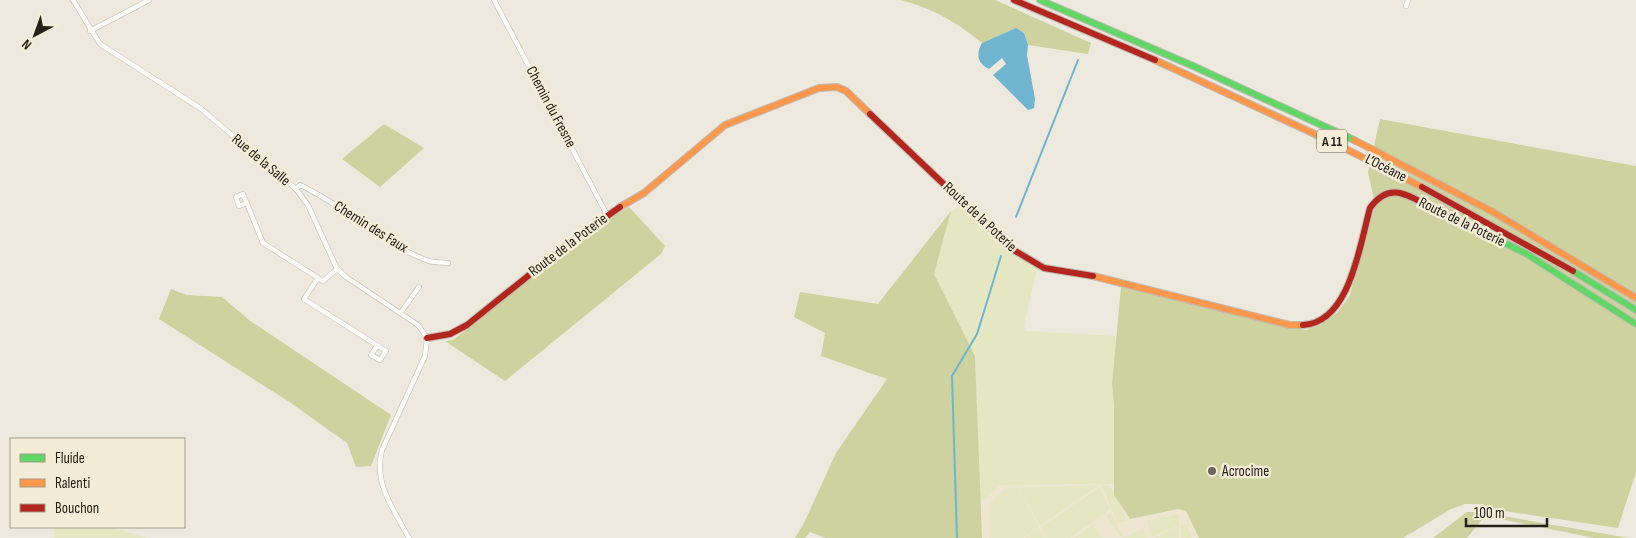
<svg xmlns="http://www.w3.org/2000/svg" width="1636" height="538" font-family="'Sofia Sans Condensed',sans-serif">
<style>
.built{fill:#eee6d1}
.green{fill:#e4e7c1}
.forest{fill:#ced29f}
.water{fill:#71b4cf}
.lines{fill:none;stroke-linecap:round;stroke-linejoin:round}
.stream{stroke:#71b4cf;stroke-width:2}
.street-casing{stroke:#bfbbb3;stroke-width:5.5}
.fast-casing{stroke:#bfbbb3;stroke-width:8}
.slow-casing{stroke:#bfbbb3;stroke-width:8}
.jam-casing{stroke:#bfbbb3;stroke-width:8}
.street{stroke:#fcfcfa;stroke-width:4.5}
.fast{stroke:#63d668;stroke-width:6}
.slow{stroke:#ff974d;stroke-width:6}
.jam{stroke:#b3261e;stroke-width:6}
.poi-dot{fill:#6b675e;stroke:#f5ecd7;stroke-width:2}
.labels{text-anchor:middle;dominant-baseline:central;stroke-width:5;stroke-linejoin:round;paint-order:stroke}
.shield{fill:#f5ecd7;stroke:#635e52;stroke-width:1}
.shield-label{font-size:14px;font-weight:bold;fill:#242119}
.street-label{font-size:15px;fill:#242119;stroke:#f5ecd7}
.poi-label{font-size:15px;fill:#242119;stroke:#f5ecd7;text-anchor:start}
</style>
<rect width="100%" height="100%" fill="#eee9de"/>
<path class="built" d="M1115,484L1114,495L1130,519L1179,509L1186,511L1199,538H982L980,503L1000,485Z"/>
<g class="green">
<path d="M960,205L1011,252L1037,268L1024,325L1025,331L1116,336L1112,384L1114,404L1115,484L1000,485L980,503L975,356L934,274L951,211Z"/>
<path d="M1099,485L1040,526L1019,488Z"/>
<path d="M1101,485H1110L1127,521L1118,523Z"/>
<path d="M1100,487L1110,509L1070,538H1046L1041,527Z"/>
<path d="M1018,488L1039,527L1023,538H989L991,502L1004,489Z"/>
<path d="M1111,512L1122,535L1120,536L1106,516Z"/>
<path d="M1179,514V525L1152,537L1147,521Z"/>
<path d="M1186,524L1192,538H1181V526Z"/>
<path d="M1092,525L1102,538H1075Z"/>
<path d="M1179,526V538H1154Z"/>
<path d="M54,527H111L146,538H54Z"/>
<path d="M1039,528L1045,538H1025Z"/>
<path d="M1143,529L1147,538H1122Z"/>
</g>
<g class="forest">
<path d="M901,0H995L1091,43L1088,54L1028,45L1024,33L1016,28L982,43C953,20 936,10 901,0Z"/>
<path d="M1380,119L1636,166V472L1618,528L1491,509L1482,504H1465L1451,509L1403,538H1199L1186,511L1178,509L1130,519L1114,495V404L1112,384L1121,287L1298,328L1306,330L1320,325L1338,312L1350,295L1375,204L1368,172Z"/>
<path d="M384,124L424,148L380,187L342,159Z"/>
<path d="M629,207L665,246L661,254L505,381L445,341L453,340L602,222Z"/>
<path d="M951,211L934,274L975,356L982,538H826L810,532L805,538H795L804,523L836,453L887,379L821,356L825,333L794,317L800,292L878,304Z"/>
<path d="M171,289L187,295L222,297L249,320L391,415L371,466L356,467L347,443L288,401L159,319Z"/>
<path d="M1467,512H1480L1629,538H1594L1485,516L1467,538H1433Z"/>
</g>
<path class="water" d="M1016,28L1024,33L1028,45L1027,55L1035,99L1034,108L1028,110L993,75L1006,64L1002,58L989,69C977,64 976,53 982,43Z"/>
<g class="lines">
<g class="stream">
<path d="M1016,217L1078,60"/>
<path d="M957,538L952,376L977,334L1001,256"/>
</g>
<defs>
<g id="street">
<path d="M73,0L100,44L200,108L296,189L308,205L337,269L346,277L418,325L427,338L425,356L382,450C373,483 394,510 409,538"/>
<path d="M494,0L607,215"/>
<path d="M1406,6L1408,0"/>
<path d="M90,31L149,0"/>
<path d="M296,189L300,185C344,205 380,242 426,260C432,263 441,262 448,263"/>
<path d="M247,203L239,206L236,197L243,194L263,243L323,281L337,269"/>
<path d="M318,278L304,299L386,351L380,360L371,355L377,346"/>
<path d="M401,312L419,287"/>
</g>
<g id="fast">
<path d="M1040,0L1193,66L1354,140"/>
<path d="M1427,205L1525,253L1636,324"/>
<path d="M1573,271L1636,310"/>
</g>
<g id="slow">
<path d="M1155,60L1332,142L1422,187"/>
<path d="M1354,140L1493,212L1636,298"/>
<path d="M620,207L644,193L725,125L819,88L837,87L846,91L870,114"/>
<path d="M1093,276L1290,325H1303"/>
</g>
<g id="jam">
<path d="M1014,0L1155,60"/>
<path d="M870,114L1012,249L1044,268L1093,276"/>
<path d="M1422,187L1573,271"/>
<path d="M1303,325C1350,323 1360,244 1370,208C1388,183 1404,193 1427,205"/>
<path d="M427,338L450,334L467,325L569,243L620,207"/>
</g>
</defs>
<use href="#street" class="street-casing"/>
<use href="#fast" class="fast-casing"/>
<use href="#slow" class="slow-casing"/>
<use href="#jam" class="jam-casing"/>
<use href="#street" class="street"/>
<use href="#fast" class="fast"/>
<use href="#slow" class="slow"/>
<use href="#jam" class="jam"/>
</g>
<circle class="poi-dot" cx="1212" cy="471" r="5"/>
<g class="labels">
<rect class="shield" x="1317" y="129.5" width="30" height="23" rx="4"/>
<g class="shield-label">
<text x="1332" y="141">A 11</text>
</g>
<g class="street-label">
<text transform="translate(551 107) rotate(62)">Chemin du Fresne</text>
<text transform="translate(261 160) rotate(40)">Rue de la Salle</text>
<text transform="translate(1386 168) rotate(27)">L’Océane</text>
<text transform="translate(980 217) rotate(43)">Route de la Poterie</text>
<text transform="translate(1462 222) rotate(26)">Route de la Poterie</text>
<text transform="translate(371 227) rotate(32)">Chemin des Faux</text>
<text transform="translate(568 245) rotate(-37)">Route de la Poterie</text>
</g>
<g class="poi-label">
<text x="1222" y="471">Acrocime</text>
</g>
</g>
<rect x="10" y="438" width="175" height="90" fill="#f5ecd7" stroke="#a19b8b"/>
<rect x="20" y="454" width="25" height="8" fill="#63d668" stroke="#a19b8b"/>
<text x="55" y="463" font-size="15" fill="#242119">Fluide</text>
<rect x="20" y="479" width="25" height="8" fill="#ff974d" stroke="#a19b8b"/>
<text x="55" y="488" font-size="15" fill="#242119">Ralenti</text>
<rect x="20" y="504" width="25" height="8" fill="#b3261e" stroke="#a19b8b"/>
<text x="55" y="513" font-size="15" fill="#242119">Bouchon</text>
<g transform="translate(35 35) rotate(221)" stroke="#f5ecd7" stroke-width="4" paint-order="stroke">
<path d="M0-4L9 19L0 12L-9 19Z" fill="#242119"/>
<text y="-8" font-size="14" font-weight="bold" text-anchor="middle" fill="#242119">N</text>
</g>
<path d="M1466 518v8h81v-8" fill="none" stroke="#242119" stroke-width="2.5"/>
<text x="1474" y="518" font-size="15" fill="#242119" stroke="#f5ecd7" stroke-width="4" paint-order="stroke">100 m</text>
</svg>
